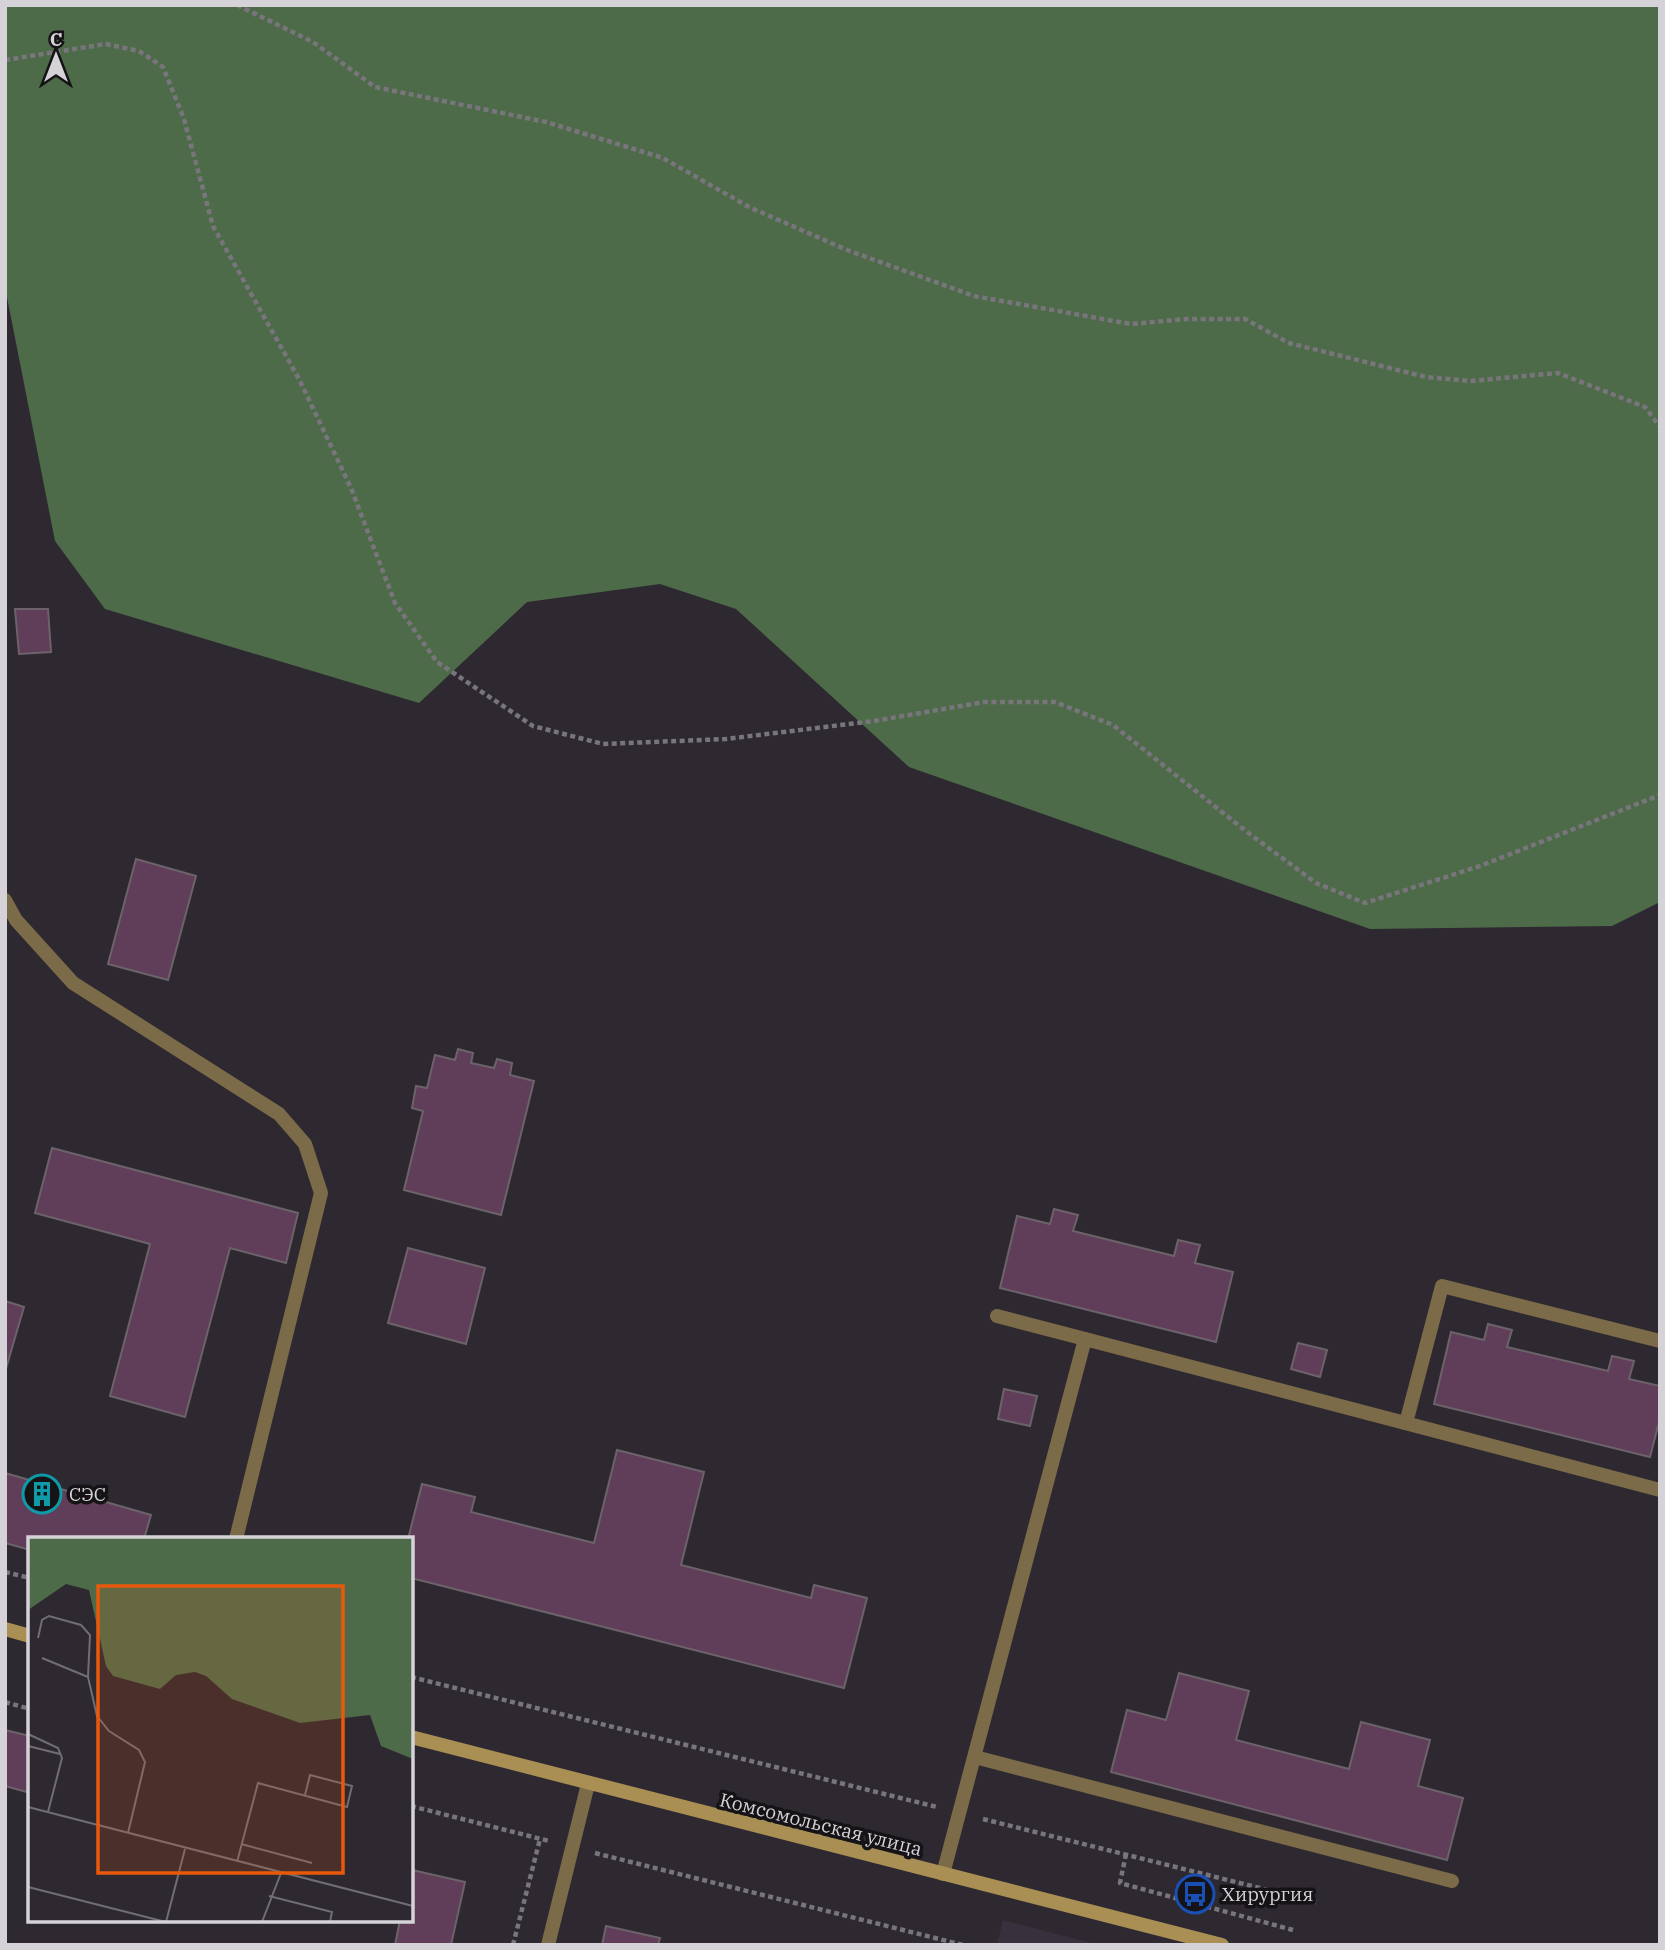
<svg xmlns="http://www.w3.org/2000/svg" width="1665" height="1950" font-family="'IBM Plex Serif',serif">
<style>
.built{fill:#38303d}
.forest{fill:#4e6b49}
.building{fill:#603d58;stroke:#6c636a;stroke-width:2}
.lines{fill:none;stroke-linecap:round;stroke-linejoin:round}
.path{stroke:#79757c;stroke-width:4.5;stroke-dasharray:5 3.5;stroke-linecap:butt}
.lane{stroke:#7b6b48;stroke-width:14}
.street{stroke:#7b6b48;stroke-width:14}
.secondary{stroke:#a98f54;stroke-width:14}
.labels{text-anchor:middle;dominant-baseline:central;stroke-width:7;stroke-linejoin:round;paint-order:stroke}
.poi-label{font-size:19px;fill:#d6d3d8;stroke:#151316;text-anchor:start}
.street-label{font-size:19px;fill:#d6d3d8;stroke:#151316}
.inset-road{fill:none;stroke:#716d74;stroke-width:2}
.view{fill:#e8590c;fill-opacity:0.15;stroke:#e8590c;stroke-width:3.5}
.inset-edge{fill:none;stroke:#d6d3d8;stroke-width:3.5}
</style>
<rect width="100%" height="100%" fill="#2e2931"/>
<path class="built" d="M1003,1920L1099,1945H997Z"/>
<path class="forest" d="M5,5H1660V902L1612,926L1370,929L909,767L736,609L660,584L527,602L419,703L105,609L55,541L5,287Z"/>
<g class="building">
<path d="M15,609H48L51,652L19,654Z"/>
<path d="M136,859L196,876L168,980L108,964Z"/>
<path d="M458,1049L473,1053L471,1063L494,1068L497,1059L512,1063L510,1075L534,1081L501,1215L404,1190L423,1111L412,1108L416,1086L427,1088L435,1055L455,1060Z"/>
<path d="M52,1148L298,1213L286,1263L230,1248L185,1417L110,1396L150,1244L35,1213Z"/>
<path d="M1054,1209L1078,1215L1073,1231L1174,1256L1178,1240L1200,1245L1195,1263L1233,1272L1216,1342L1000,1288L1017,1216L1050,1224Z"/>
<path d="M408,1248L485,1268L466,1344L388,1323Z"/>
<path d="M5,1301L24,1307L5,1372Z"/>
<path d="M1488,1324L1512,1330L1507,1347L1608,1371L1612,1356L1634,1361L1629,1379L1660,1386V1418L1650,1457L1434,1404L1451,1332L1484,1340Z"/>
<path d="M1298,1343L1327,1350L1320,1377L1291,1369Z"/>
<path d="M1004,1389L1037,1396L1030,1426L998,1419Z"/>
<path d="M617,1450L704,1472L681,1565L811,1598L814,1585L867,1598L844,1688L411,1578V1539H408L422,1484L475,1497L471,1512L594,1543Z"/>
<path d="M5,1473L151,1515L144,1539H30V1550L5,1543Z"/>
<path d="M1179,1673L1249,1691L1236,1740L1349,1769L1361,1722L1430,1740L1418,1786L1463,1798L1447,1860L1111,1772L1127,1710L1166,1720Z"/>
<path d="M5,1730L30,1736V1793L5,1786Z"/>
<path d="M412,1870L465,1882L451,1945H395L400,1920H411Z"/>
<path d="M606,1926L660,1938L658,1945H602Z"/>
</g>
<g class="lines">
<g class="path">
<path d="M237,5L313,42L375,87L546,122L663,158L749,207L847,250L974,296L1131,324L1187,319H1245L1289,343L1426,377L1470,381L1558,373L1645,407L1660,427"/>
<path d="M5,60L106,44L139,51L163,67L184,119L213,226L299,379L351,488L395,603L437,662L533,726L603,744L726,739L874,721L984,702H1055L1113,725L1247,832L1316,883L1365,903L1480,866L1660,795"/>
<path d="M5,1572L30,1578"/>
<path d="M411,1677L937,1807"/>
<path d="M5,1702L30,1709"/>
<path d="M411,1806L549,1841"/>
<path d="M983,1819L1316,1902"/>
<path d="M595,1853L963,1945"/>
<path d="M1126,1854L1120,1883L1293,1930"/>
<path d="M513,1945L540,1839"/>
</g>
<g class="lane">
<path d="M5,900L16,920L73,983L279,1114L305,1144L321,1193L236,1539"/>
<path d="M997,1316L1085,1339"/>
<path d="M1406,1423L1442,1286L1660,1341"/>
<path d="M975,1757L1452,1881"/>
<path d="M943,1874L1085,1339L1660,1490"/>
</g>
<path class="street" d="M548,1945L588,1784"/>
<g class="secondary">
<path d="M5,1629L30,1636"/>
<path d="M411,1737L1222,1945"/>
</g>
</g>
<defs>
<symbol id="building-ring" viewBox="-11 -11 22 22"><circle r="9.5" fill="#151316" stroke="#0f9aa8" stroke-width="1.5"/><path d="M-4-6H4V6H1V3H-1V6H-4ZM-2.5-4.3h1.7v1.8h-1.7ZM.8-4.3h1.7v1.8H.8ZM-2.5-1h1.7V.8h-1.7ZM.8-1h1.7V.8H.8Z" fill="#0f9aa8"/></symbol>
<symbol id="bus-ring" viewBox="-11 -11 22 22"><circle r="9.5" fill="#151316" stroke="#1a4fb4" stroke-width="1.5"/><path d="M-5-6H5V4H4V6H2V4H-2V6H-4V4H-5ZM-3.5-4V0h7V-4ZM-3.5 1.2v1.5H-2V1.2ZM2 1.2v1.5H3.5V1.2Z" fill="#1a4fb4"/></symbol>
</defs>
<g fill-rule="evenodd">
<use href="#building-ring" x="20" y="1472" width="44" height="44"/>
<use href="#bus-ring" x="1173" y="1872" width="44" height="44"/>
</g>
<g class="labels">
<g class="poi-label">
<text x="69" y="1494">СЭС</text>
<text x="1222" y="1894">Хирургия</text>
</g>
<g class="street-label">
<text transform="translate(821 1824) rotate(14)">Комсомольская улица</text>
</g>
</g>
<g transform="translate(28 1537)">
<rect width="385" height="385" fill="#2e2931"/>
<path d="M0,0H385V222L353,209L342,178L272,186L204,162L178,139L167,135L148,138L132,152L85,139L78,129L61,53L38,47L0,73Z" fill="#4e6b49"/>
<path class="inset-road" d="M10,101L14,83L21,79L53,88L62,98L60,140L69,179L81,194L111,213L117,225L100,296M14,121L60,140M0,197L30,211L34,221L20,275M0,209L32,217M0,270L385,369M213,307L284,326M209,325L230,246L319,270L324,249L282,238L277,258M0,350L138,385M241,359L304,375L302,385M138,385L157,312M234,385L253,336"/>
<path class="view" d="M70,49H315V336H70Z"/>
<rect width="385" height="385" class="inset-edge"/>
</g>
<rect width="1665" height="1950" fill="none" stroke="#d6d3d8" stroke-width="14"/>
<g transform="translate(56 56)" stroke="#151316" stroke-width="5" paint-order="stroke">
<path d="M0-5L12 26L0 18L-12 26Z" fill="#d6d3d8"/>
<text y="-10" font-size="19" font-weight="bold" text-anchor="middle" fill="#d6d3d8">С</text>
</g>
</svg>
